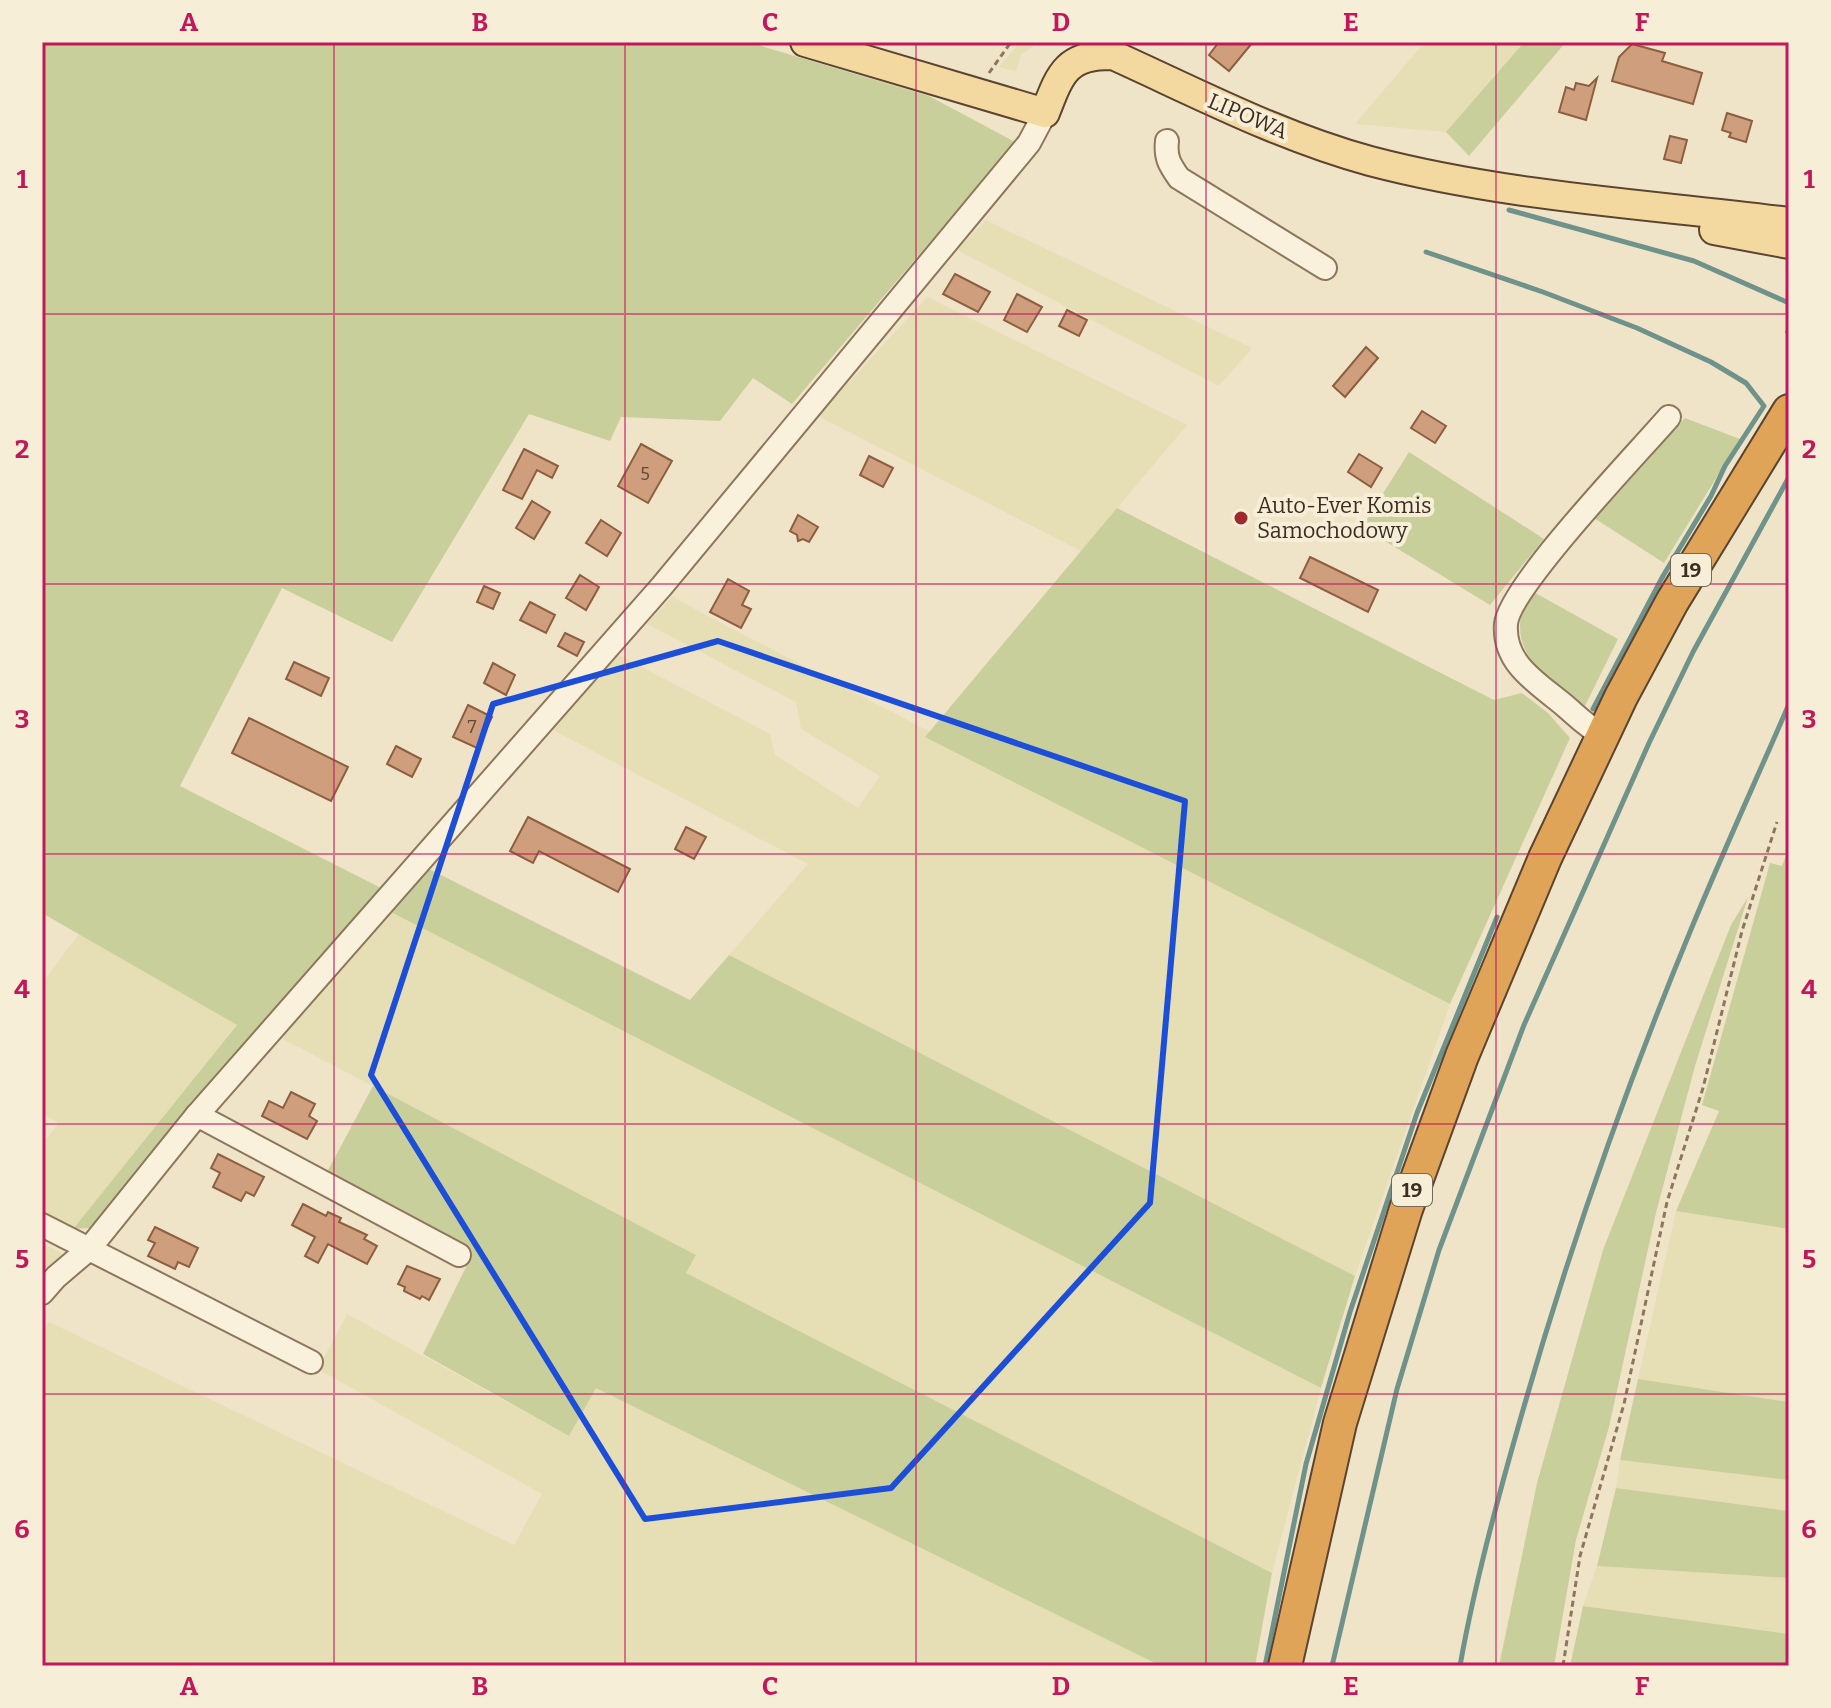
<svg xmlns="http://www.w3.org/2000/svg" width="1831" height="1708" font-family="Bitter,serif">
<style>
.farmland{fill:#e6deb5}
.green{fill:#c9cf9b}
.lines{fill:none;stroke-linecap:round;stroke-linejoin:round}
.stream{stroke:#6f938a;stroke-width:5}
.building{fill:#cf9f7d;stroke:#8d5f41;stroke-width:2}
.minor-casing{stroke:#8d765c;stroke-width:26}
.major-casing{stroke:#5b4430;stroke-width:32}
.highway-casing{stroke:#5b4430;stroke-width:36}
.path{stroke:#8d765c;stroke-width:3;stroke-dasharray:6 4;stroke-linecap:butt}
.minor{stroke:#faf1dc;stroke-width:22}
.major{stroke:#f3d9a0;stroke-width:28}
.highway{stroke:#e0a458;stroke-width:32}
.marked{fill:none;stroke:#1d4ed8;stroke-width:6;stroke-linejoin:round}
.grid{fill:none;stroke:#c2185b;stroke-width:2;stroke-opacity:0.55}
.poi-dot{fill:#9e2a2b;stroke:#f7eed8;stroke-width:3}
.labels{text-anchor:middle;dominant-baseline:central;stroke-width:8;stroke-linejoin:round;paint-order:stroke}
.number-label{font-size:18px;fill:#624a37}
.shield{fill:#f7eed8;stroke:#756857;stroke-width:2}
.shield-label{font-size:20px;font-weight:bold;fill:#3d2e20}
.street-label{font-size:22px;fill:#3d2e20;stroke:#f7eed8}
.poi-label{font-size:22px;fill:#3d2e20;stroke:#f7eed8;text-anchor:start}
.neatline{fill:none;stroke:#c2185b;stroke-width:3}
.grid-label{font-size:26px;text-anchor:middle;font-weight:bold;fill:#c2185b}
</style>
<rect width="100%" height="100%" fill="#f0e4c8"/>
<g class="farmland">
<path d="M1020,42H1039L1021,55L1016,71L999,67Z"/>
<path d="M1425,42H1523L1446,132L1355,124Z"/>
<path d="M986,220L1252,348L1219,386L957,250Z"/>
<path d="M927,297L1187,425L1081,551L818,416Z"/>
<path d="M672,597L1450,1004L1355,1276L729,955L808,864L553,730L617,654L770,734L775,755L858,808L880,776L801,729L796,702L647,624Z"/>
<path d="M385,909L1321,1388L1272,1573L685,1273L696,1255L281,1038Z"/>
<path d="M79,934L237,1025L73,1229L42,1215V1144L59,1123L42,1114V983Z"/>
<path d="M1676,1211L1789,1229V1402L1638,1379Z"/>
<path d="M42,1243L63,1254L42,1278Z"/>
<path d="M347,1314L569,1436L595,1387L1161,1666H42V1330L49,1322L514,1545L542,1494L318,1369Z"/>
<path d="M1620,1460L1789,1480V1511L1616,1488Z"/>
<path d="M1597,1566L1789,1578V1634L1583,1606Z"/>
</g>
<g class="green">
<path d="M42,42H748L929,96L1015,142L792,404L753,378L720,421L621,417L610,441L529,414L392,642L282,588L180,786L383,889L90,1228L73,1229L237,1025L42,913Z"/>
<path d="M1524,42H1566L1469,156L1446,132Z"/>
<path d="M1685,418L1740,439L1664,563L1594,518Z"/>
<path d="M1409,452L1544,539L1490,605L1362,527Z"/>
<path d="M1117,508L1494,700L1522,693L1548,713L1570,738L1450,1004L925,737Z"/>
<path d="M1530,590L1618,639L1583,710C1543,676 1500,648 1530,590Z"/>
<path d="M1789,848V1229L1676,1211L1719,1111L1702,1105L1770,863L1782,866Z"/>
<path d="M427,868L690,1000L729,955L1355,1276L1321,1388L385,909Z"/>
<path d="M1748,897L1695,1066L1656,1213L1609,1427L1576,1540L1554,1666H1499L1537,1483L1603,1250L1731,925Z"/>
<path d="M373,1086L696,1255L686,1273L1272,1573L1255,1666H1161L596,1388L569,1436L423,1354L472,1255L325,1176Z"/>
<path d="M1638,1379L1789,1402V1480L1620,1460Z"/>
<path d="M1616,1488L1789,1511V1578L1597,1566Z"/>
<path d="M1583,1606L1789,1634V1666H1570Z"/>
</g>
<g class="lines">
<g class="stream">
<path d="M1509,210L1694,261L1789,303"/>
<path d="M1426,252L1543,292L1637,328L1711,362L1746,383L1764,406L1725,466L1711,496L1663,576L1593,709"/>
<path d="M1265,1666L1306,1464L1350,1312L1417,1113L1497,917"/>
<path d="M1332,1666L1397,1389L1439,1250L1524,1025L1649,743L1693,652L1789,477"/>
<path d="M1460,1666C1474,1586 1495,1508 1517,1431C1565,1260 1624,1091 1692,927C1723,852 1757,778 1789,704"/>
</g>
</g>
<g class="building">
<path d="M1219,42H1253L1229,71L1209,55Z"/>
<path d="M1632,44L1665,53L1662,61L1702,73L1693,104L1612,81L1619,57Z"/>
<path d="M1597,78L1586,120L1559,112L1566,87L1574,90L1576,83L1589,86Z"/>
<path d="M1727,113L1752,121L1746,142L1729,137L1731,133L1722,130Z"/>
<path d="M1670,136L1687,140L1681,163L1664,159Z"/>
<path d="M955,274L990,292L978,312L943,294Z"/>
<path d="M1017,294L1042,307L1027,332L1004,320Z"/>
<path d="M1067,310L1087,320L1079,336L1059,326Z"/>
<path d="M1366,347L1378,358L1345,397L1333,386Z"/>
<path d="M1422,411L1446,426L1435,443L1411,428Z"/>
<path d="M641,444L672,461L648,503L618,486Z"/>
<path d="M524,449L558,466L552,478L537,470L522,499L503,490Z"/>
<path d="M1359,454L1382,468L1371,487L1348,472Z"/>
<path d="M869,456L893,468L883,487L860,475Z"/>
<path d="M532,501L550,512L534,539L516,528Z"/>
<path d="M798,515L818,527L809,542L803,539L798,541L797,535L790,531Z"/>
<path d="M601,520L621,533L607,556L586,543Z"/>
<path d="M1310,557L1378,590L1368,612L1300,578Z"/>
<path d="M580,575L599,587L586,610L566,598Z"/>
<path d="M728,579L749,591L742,605L751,609L741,628L710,612Z"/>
<path d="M484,586L500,593L493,609L477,602Z"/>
<path d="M530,602L555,615L546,633L520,620Z"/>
<path d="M565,633L584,642L577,656L558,646Z"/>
<path d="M294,662L329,678L321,696L286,679Z"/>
<path d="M493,663L515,675L506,695L484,683Z"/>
<path d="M468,705L492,717L477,748L453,737Z"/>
<path d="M249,718L348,767L331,801L232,753Z"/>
<path d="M396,746L421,759L412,777L387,764Z"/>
<path d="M528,817L630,869L618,892L539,851L533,863L510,851Z"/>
<path d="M686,827L706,837L694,859L675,849Z"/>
<path d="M291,1092L315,1104L309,1116L317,1121L307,1139L262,1116L269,1101L283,1108Z"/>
<path d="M218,1154L264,1177L254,1196L246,1192L241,1201L213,1187L220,1173L211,1168Z"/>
<path d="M303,1204L326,1216L328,1212L341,1218L339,1222L367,1235L364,1239L377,1246L367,1264L328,1244L318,1263L305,1256L315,1237L292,1225Z"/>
<path d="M155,1227L198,1248L189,1267L178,1262L175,1269L148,1256L155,1243L148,1240Z"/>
<path d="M407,1266L440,1279L429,1300L422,1296L420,1299L404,1291L405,1287L398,1284Z"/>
</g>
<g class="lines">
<defs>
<g id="minor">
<path d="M1167,141C1165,158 1170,165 1179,178L1325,268"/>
<path d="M1603,735C1587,727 1577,716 1564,705C1538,683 1503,664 1506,624C1509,587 1639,452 1669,417"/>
<path d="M197,1115L459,1255"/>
<path d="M42,1225L311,1362"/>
<path d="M42,1293L56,1277L89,1249L197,1115L662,586L1029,143L1045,113"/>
</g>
<g id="major">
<path d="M805,42L1045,113C1060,74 1066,54 1113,55C1197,93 1281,137 1370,161C1507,197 1649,204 1789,222"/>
<path d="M1714,230L1789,244"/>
</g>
<path id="highway" d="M1285,1666L1340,1423L1406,1209L1462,1056L1545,858L1621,697L1672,602L1789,411"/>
</defs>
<use href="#minor" class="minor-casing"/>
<use href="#major" class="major-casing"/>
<use href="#highway" class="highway-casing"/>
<g class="path">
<path d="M989,73L1011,42"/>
<path d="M1786,333L1789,328"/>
<path d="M1563,1666L1580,1556L1624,1404L1667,1202L1703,1088L1742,931L1777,822"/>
</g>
<use href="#minor" class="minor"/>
<use href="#major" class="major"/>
<use href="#highway" class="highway"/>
</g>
<path class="marked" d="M718,641L1185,801L1150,1203L891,1488L645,1519L371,1075L493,704Z"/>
<path class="grid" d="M334,42V1666M625,42V1666M916,42V1666M1206,42V1666M1496,42V1666M42,314H1789M42,584H1789M42,854H1789M42,1124H1789M42,1394H1789"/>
<circle class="poi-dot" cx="1241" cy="518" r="8"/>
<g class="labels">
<g class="number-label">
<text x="645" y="474">5</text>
<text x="472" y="727">7</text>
</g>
<g class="shield">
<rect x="1671" y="554" width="40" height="32" rx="6"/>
<rect x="1392" y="1174" width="40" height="32" rx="6"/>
</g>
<g class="shield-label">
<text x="1691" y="570">19</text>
<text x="1412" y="1190">19</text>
</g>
<g class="street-label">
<text transform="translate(1248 116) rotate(23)">LIPOWA</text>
</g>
<g class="poi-label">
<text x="1257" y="505">Auto-Ever Komis<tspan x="1257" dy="25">Samochodowy</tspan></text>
</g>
</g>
<rect width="1831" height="1708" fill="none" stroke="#f7eed8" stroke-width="88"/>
<rect x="44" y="44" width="1743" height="1620" class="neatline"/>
<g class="grid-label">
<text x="189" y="31">A</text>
<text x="480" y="31">B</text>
<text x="770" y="31">C</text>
<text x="1061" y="31">D</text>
<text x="1351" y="31">E</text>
<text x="1642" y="31">F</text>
<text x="22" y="188">1</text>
<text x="1809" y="188">1</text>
<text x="22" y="458">2</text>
<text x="1809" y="458">2</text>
<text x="22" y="728">3</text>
<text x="1809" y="728">3</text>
<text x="22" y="998">4</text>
<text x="1809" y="998">4</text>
<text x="22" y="1268">5</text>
<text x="1809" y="1268">5</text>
<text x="22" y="1538">6</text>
<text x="1809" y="1538">6</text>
<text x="189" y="1695">A</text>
<text x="480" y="1695">B</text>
<text x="770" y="1695">C</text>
<text x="1061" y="1695">D</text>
<text x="1351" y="1695">E</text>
<text x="1642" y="1695">F</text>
</g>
</svg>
